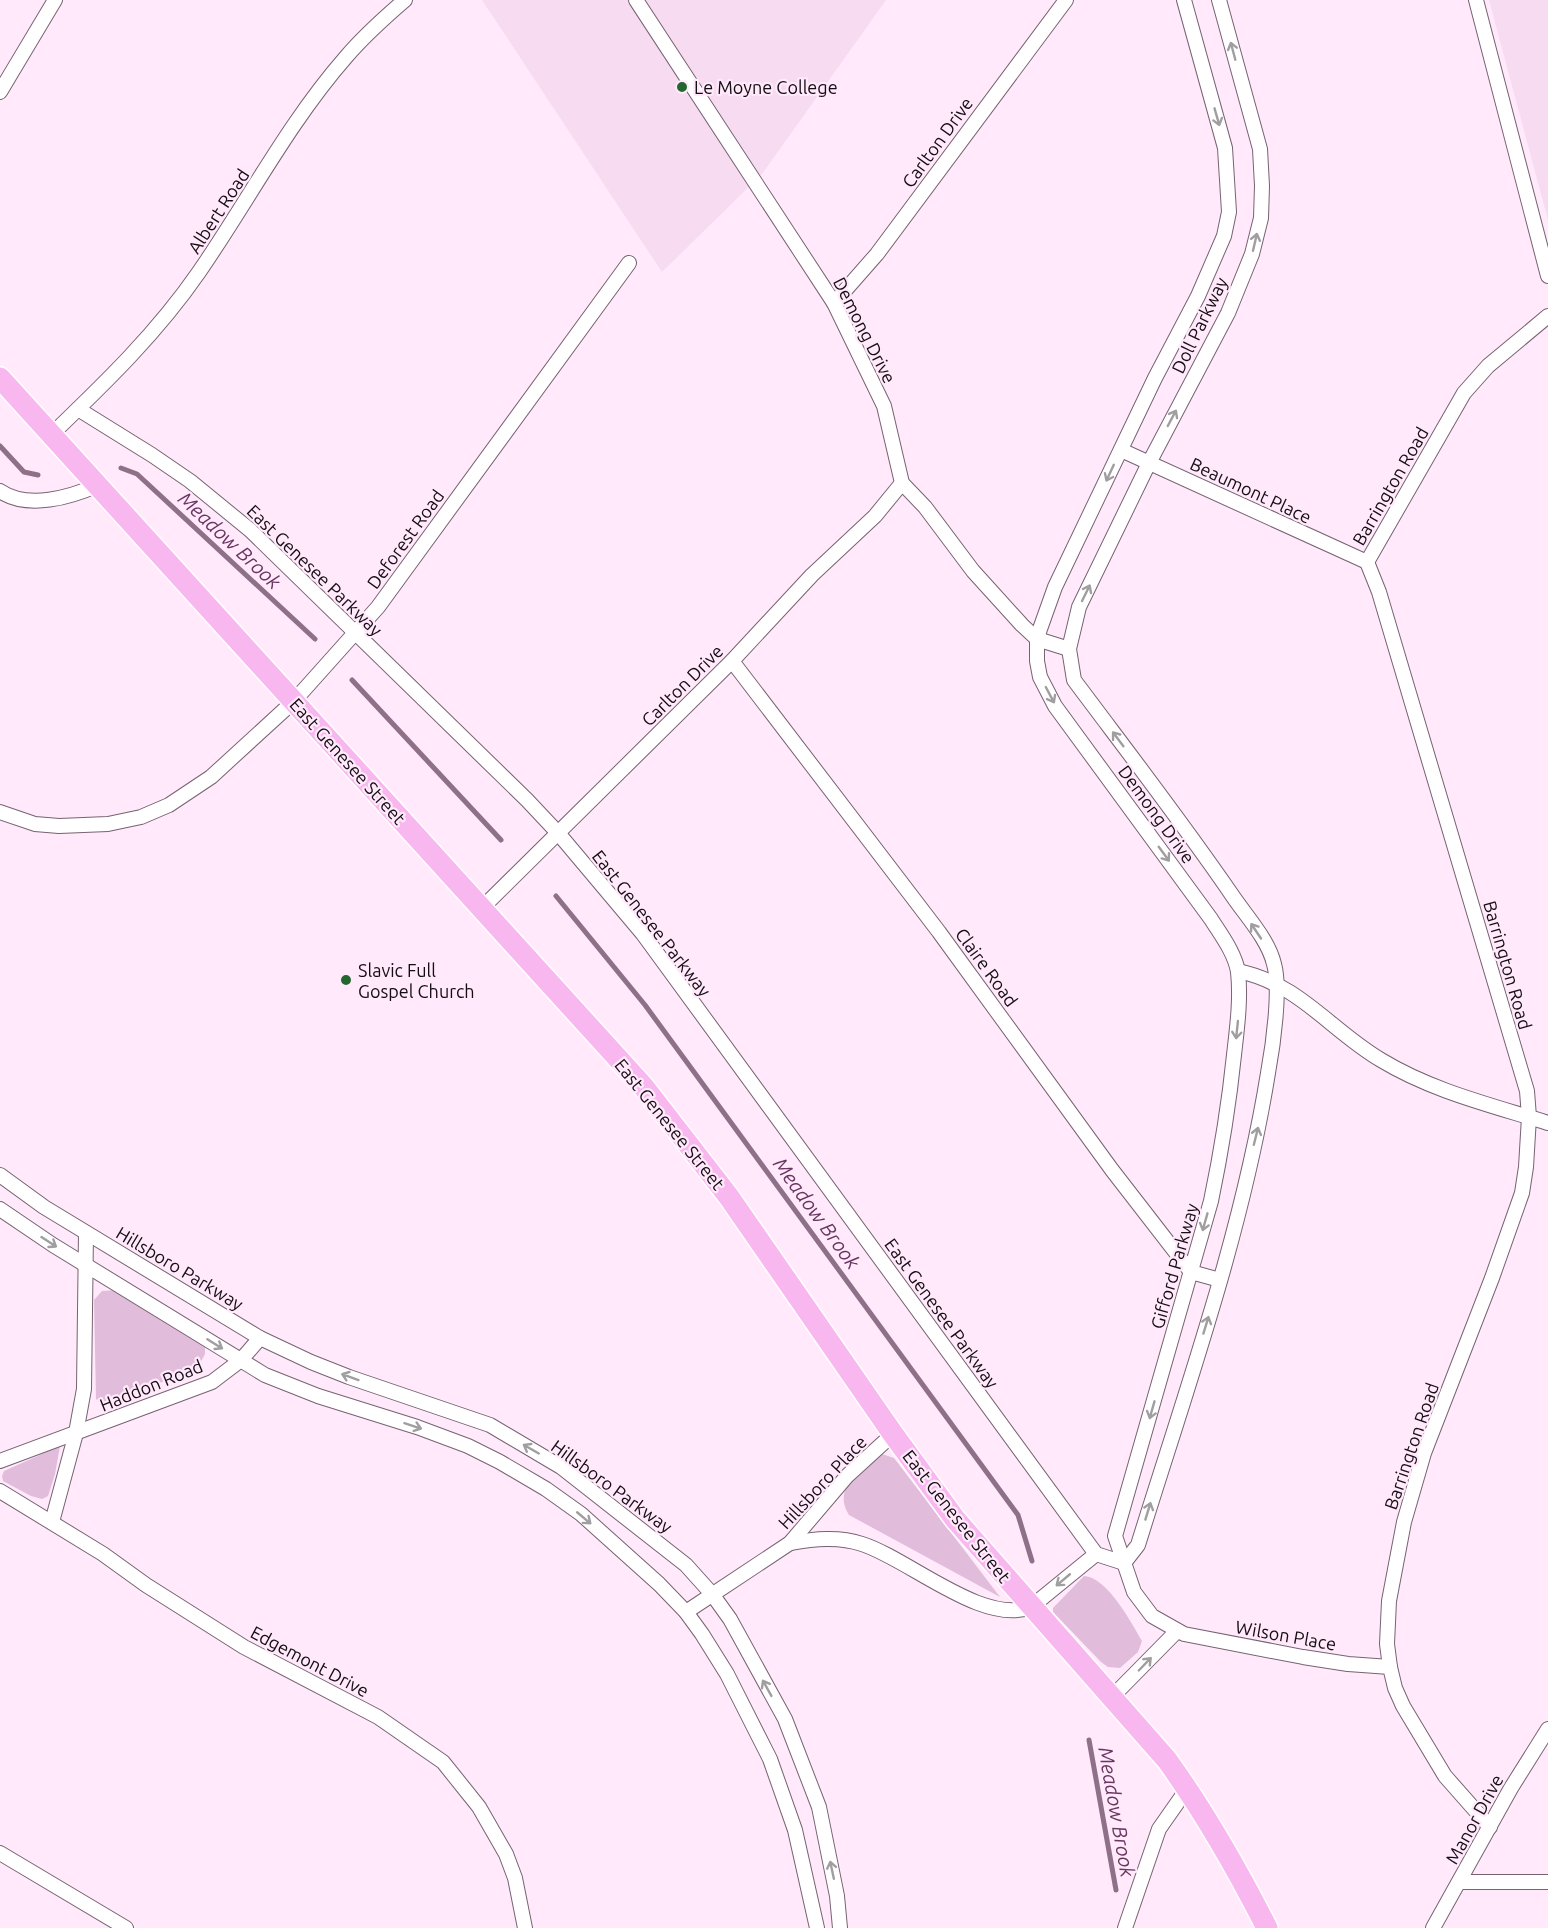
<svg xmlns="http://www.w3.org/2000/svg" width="1548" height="1928" font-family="Ubuntu,sans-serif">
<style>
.built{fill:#f7dbf1}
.green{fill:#e2bcdb}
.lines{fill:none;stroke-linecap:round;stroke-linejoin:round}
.stream{stroke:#8e7189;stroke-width:5}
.minor-casing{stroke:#766372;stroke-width:16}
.primary-casing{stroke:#fff;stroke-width:24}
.minor{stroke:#fff;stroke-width:14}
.primary{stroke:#f8b8ef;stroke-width:21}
.oneway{stroke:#a19ea1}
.poi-dot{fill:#246630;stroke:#ffe9fb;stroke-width:2}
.labels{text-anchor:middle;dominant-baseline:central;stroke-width:4.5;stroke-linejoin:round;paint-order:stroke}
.poi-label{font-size:18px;fill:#140d13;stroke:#ffe9fb;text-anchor:start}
.street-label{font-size:18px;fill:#140d13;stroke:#ffe9fb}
.water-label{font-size:20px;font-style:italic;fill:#683661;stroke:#ffe9fb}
</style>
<rect width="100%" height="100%" fill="#ffe9fb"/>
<g class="built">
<path d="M482,0H886L762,174L662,272Z"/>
<path d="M1489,0H1548V220Z"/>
</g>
<g class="green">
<path d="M116,1290L205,1344V1354L197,1369L104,1404L96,1399L94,1300L102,1291Z"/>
<path d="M60,1446L55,1474L48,1496L42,1499L31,1496L3,1481L2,1476L4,1471Z"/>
<path d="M882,1454L894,1458L1000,1597L849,1515C831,1487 863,1470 882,1454Z"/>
<path d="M1084,1576C1107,1577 1131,1622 1142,1641L1138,1652L1120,1668L1108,1667L1101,1662L1053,1612V1608Z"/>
</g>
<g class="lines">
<g class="stream">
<path d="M0,446L24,472L38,475"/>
<path d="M121,468L137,474L315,639"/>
<path d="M352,680L501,840"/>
<path d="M556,896L645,1005L1018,1515L1032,1561"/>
<path d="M1089,1740L1116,1890"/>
</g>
<defs>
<g id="minor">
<path d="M636,0L834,303L884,406L902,483L925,507L973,571L1022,625L1037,639L1069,649"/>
<path d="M1184,0L1225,148L1229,212L1224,236L1198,296L1155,378L1055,587L1040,629L1037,639V661L1040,677L1055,706L1211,919C1221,935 1235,953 1238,972C1241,1000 1237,1028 1234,1055C1229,1104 1221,1153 1211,1201L1115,1536L1134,1592L1152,1616L1184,1634L1303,1657L1348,1664L1390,1667"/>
<path d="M1476,0L1548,276"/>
<path d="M0,92L55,0"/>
<path d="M834,303L877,254L1066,0"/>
<path d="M78,409L152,455L190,481L250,530L527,800L558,833L643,934L1096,1554L1124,1563"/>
<path d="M52,434C105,383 157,333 199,272C248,201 289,122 346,57C364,36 384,18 405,0"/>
<path d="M1121,450L1367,562"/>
<path d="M0,491C28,510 71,497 98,485"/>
<path d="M1367,562L1379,592L1527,1091L1529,1117L1526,1167L1522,1193L1492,1278L1424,1453L1404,1522L1389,1601L1387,1644L1390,1667L1395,1688L1403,1706L1445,1776L1490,1827"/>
<path d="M1367,562L1464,393L1488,366L1548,316"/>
<path d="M732,661L939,932L1112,1170L1191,1272L1220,1280"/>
<path d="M0,812L35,824L59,826L108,824L141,817L169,805L211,777L294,701L378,607L629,263"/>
<path d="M482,908L732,661L812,575L875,516L902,483"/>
<path d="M1238,971C1300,984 1330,1030 1381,1060C1432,1091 1491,1105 1548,1123"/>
<path d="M0,1175L44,1207L260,1338L311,1362L349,1377L490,1425L561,1467L686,1565L712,1594L730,1619L785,1719L819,1807L837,1896L840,1928"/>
<path d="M0,1209L53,1245L265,1375L318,1396L417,1427L468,1446L500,1462L546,1489L581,1514L659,1584L686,1612L702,1634L727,1674L770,1759L795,1830L817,1928"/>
<path d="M0,1461L212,1382L241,1360L260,1338"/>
<path d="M0,1491L103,1554L146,1585L244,1647L378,1717L443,1762L479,1807L506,1854L515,1878L525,1928"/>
<path d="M52,1522L76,1433L84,1389L86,1233"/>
<path d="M790,1543C814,1539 838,1536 862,1544C909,1559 983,1626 1031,1607L1096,1554"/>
<path d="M1124,1563L1138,1545C1186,1390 1242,1234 1268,1073C1273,1046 1281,989 1274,964C1268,939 1246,916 1232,895C1182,822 1127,751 1074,680L1069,649L1079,607L1149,463L1228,313L1252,254L1261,218L1262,186L1260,149L1219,0"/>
<path d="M686,1612L790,1543L847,1476L893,1434"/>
<path d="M1112,1697L1177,1631"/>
<path d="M0,1853L126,1928"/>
<path d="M1460,1882H1548"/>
<path d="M1125,1928L1159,1829L1187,1789"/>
<path d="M1433,1928L1511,1788L1548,1729"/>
</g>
<path id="primary" d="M0,378L643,1086L729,1197L893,1434L955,1519L1167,1760C1205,1813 1237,1869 1267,1928"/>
</defs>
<use href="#minor" class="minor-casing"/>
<use href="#primary" class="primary-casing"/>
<use href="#minor" class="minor"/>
<use href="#primary" class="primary"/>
</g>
<defs><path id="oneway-shaft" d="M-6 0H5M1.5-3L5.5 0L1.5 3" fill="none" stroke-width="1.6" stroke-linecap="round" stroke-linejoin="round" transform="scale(1.5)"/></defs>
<g class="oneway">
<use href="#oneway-shaft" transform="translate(1233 51) rotate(-105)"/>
<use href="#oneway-shaft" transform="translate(1217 117) rotate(74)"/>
<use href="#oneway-shaft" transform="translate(1255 242) rotate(-77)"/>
<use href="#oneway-shaft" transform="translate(1172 418) rotate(-62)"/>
<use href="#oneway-shaft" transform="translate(1110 473) rotate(115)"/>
<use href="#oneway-shaft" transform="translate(1086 593) rotate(-64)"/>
<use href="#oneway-shaft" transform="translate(1050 695) rotate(62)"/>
<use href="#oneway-shaft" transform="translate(1118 739) rotate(-127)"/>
<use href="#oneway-shaft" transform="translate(1164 854) rotate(54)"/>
<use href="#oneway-shaft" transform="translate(1256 931) rotate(-124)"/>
<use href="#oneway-shaft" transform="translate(1237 1030) rotate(96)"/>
<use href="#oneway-shaft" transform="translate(1256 1136) rotate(-76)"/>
<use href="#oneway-shaft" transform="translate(1205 1222) rotate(106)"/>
<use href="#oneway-shaft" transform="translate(49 1242) rotate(33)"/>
<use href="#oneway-shaft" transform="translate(1206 1325) rotate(-73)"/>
<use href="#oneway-shaft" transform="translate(215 1344) rotate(32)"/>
<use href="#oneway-shaft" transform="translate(350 1377) rotate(-160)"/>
<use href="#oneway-shaft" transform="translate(1152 1410) rotate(106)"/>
<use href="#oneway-shaft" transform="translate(413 1426) rotate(18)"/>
<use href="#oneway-shaft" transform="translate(531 1449) rotate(-150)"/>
<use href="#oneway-shaft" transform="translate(1148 1511) rotate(-73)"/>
<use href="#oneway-shaft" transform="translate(584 1518) rotate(40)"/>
<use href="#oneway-shaft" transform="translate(1063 1580) rotate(140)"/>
<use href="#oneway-shaft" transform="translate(1145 1664) rotate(-46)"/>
<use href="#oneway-shaft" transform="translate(767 1688) rotate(-119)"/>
<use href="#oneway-shaft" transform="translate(832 1870) rotate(-102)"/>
</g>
<g class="poi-dot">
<circle cx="682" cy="87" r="6"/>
<circle cx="346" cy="980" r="6"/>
</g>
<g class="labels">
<g class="poi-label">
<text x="694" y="87">Le Moyne College</text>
<text x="358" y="970">Slavic Full<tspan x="358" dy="21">Gospel Church</tspan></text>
</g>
<g class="street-label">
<text transform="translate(937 142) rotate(-54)">Carlton Drive</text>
<text transform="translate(218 211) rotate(-57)">Albert Road</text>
<text transform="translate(1199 325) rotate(-64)">Doll Parkway</text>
<text transform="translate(865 330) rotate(63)">Demong Drive</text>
<text transform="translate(1390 486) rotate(-60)">Barrington Road</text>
<text transform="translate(1251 490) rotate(25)">Beaumont Place</text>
<text transform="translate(405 539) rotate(-54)">Deforest Road</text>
<text transform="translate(315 570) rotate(44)">East Genesee Parkway</text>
<text transform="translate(682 685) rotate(-45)">Carlton Drive</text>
<text transform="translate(348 761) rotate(48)">East Genesee Street</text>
<text transform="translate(1157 814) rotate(54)">Demong Drive</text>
<text transform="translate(652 923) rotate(52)">East Genesee Parkway</text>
<text transform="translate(1508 965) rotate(74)">Barrington Road</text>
<text transform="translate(987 967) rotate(54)">Claire Road</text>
<text transform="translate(670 1124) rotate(51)">East Genesee Street</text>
<text transform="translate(1174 1266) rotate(-74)">Gifford Parkway</text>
<text transform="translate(180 1268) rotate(31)">Hillsboro Parkway</text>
<text transform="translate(942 1313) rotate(54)">East Genesee Parkway</text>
<text transform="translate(151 1385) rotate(-22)">Haddon Road</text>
<text transform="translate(1411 1446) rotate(-71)">Barrington Road</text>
<text transform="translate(822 1482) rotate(-47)">Hillsboro Place</text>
<text transform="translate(612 1486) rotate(36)">Hillsboro Parkway</text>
<text transform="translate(957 1516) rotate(52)">East Genesee Street</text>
<text transform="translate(1286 1635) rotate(10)">Wilson Place</text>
<text transform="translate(310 1661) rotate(28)">Edgemont Drive</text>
<text transform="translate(1474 1819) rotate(-61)">Manor Drive</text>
</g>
<g class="water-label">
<text transform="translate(230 540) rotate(43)">Meadow Brook</text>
<text transform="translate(817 1213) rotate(54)">Meadow Brook</text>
<text transform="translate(1117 1812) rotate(80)">Meadow Brook</text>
</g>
</g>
</svg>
